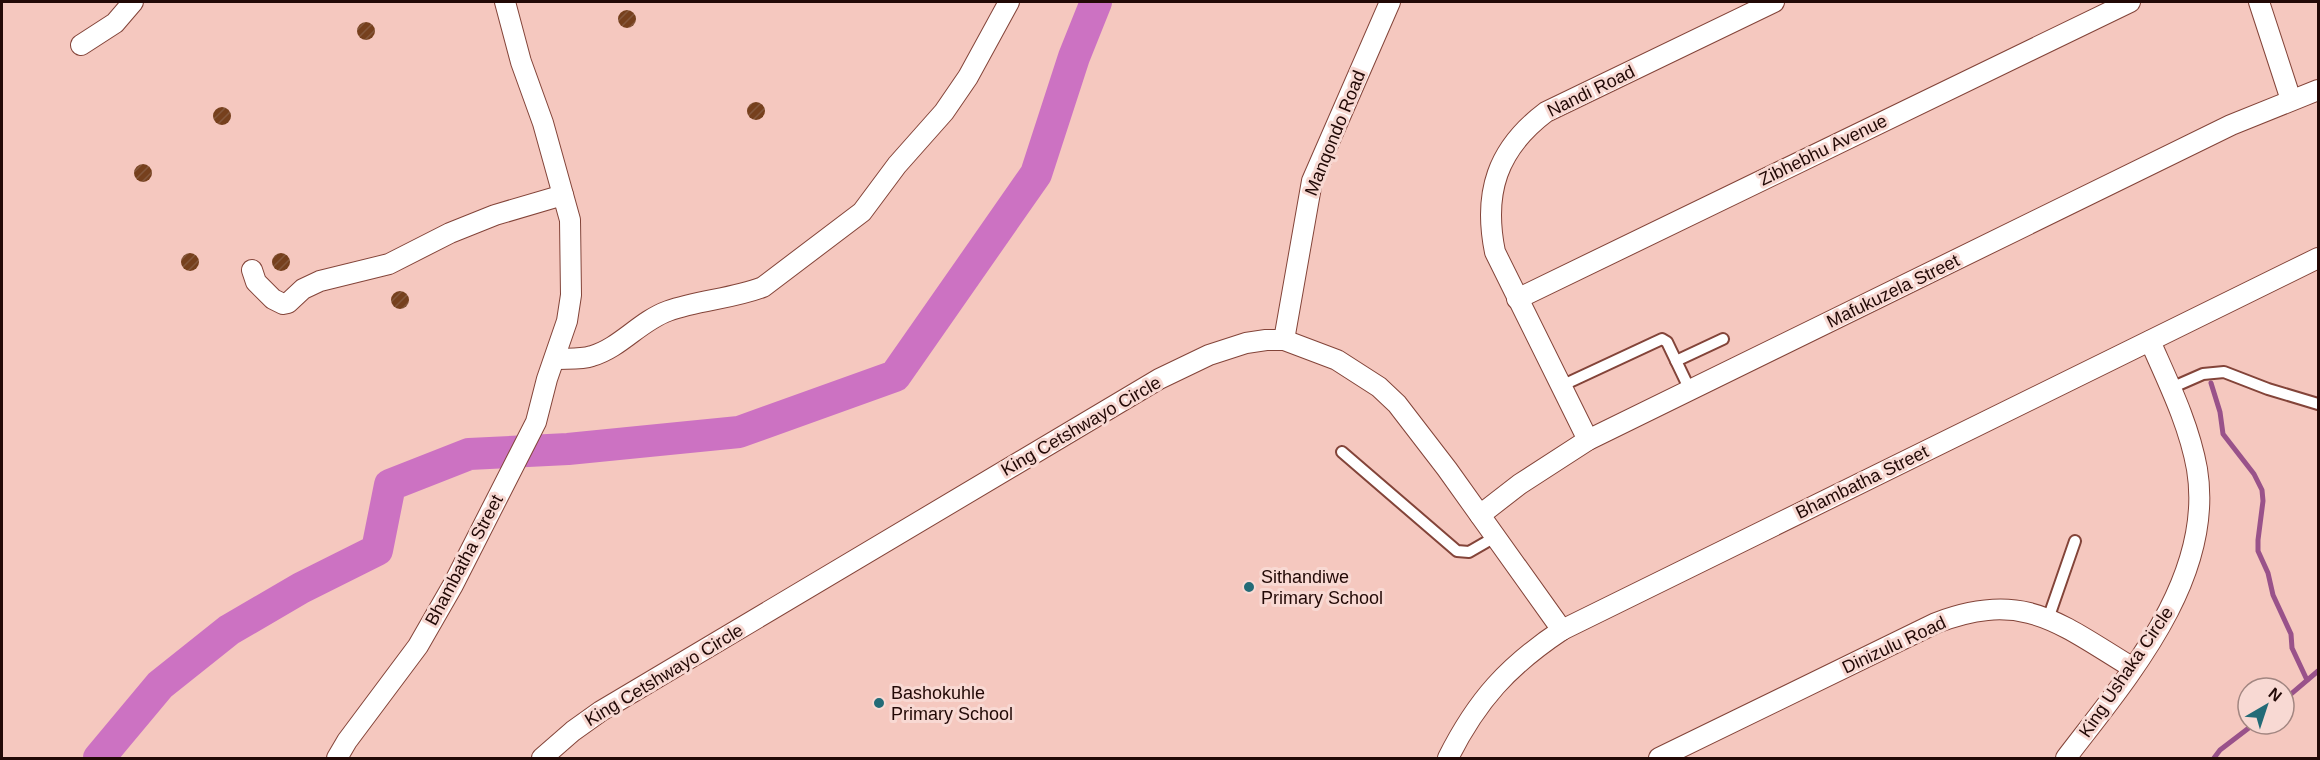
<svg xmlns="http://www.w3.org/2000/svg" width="2320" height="760" font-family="Arial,sans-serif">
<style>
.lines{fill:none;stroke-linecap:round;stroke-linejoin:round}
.stream{stroke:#99528a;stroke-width:5}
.river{stroke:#cc72c2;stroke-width:32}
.building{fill:url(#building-hatch)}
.service-casing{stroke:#834439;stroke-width:14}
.minor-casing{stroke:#834439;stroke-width:22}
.service{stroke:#fff;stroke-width:10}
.minor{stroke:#fff;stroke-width:20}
.poi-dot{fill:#236b77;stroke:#f8d9d3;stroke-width:2}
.labels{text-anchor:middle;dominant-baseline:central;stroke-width:6;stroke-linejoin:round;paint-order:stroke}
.street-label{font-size:18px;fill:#220906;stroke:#f8d9d3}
.poi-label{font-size:18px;fill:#220906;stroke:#f8d9d3;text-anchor:start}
</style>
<defs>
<pattern id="building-hatch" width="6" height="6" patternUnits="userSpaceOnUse" patternTransform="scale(1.5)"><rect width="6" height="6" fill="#76401d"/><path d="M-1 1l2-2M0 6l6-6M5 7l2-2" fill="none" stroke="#84573b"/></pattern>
</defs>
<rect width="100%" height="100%" fill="#f5c8bf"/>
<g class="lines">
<g class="stream">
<path d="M2211,383L2220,412L2223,434L2254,474L2262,490L2263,501L2258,540V551L2268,573L2273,595L2291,634L2292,648L2307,680"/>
<path d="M2284,700L2318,671"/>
<path d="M2214,758L2220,750L2254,724"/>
</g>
<path class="river" d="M99,758L160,685L229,630L301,588L377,550L390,485L469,454L568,449L739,432L895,376L1036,174L1074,57L1096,2"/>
</g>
<g class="building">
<circle cx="627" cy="19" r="9"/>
<circle cx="366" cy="31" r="9"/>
<circle cx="756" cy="111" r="9"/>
<circle cx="222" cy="116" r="9"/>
<circle cx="143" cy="173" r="9"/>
<circle cx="281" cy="262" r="9"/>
<circle cx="190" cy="262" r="9"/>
<circle cx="400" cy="300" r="9"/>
</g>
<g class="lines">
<defs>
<g id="service">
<path d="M1676,361L1723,339"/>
<path d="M1561,386L1662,339L1667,342L1690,390"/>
<path d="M2171,388L2203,374L2224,372L2268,389L2318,404"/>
<path d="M1342,452L1457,551L1469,552L1495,537"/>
<path d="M2048,619L2075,541"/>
</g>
<g id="minor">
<path d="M2259,2L2291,100"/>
<path d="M81,45L115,23L133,2"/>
<path d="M252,270L256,282L273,299L283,304L288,303L303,289L320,281L389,264L450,233L495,215L563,195"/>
<path d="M1517,299L2130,2"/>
<path d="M1284,340L1312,181L1390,2"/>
<path d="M555,359C566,358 580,360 592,356C620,348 640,321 668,311C699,300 732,299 763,287L862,212L897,165L944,112L968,77L1009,2"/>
<path d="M1588,440L1495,252C1483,193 1497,149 1546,112L1774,2"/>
<path d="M1480,515L1520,484L1588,440L2231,125L2318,90"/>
<path d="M337,758L347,741L418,646L453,585L536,422L547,379L567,321L571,295L570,220L543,123L521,62L505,2"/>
<path d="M542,758L573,731L601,711L1159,379L1209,355L1246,343L1266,340H1284L1337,360L1379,387L1397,404L1447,469L1562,630"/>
<path d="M1448,758C1477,700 1508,666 1562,630L2318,258"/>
<path d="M1659,758L1936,623C2024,589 2060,624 2133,668"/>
<path d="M2066,758C2127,678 2215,578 2197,469C2189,424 2168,382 2150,341"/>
</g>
</defs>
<use href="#service" class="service-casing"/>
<use href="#minor" class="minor-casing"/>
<use href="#service" class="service"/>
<use href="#minor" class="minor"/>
</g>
<g class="poi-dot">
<circle cx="1249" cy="587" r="6"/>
<circle cx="879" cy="703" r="6"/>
</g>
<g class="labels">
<g class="street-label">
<text transform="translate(1591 91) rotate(-26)">Nandi Road</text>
<text transform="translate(1335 133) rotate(-68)">Manqondo Road</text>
<text transform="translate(1823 150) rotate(-26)">Zibhebhu Avenue</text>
<text transform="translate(1893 291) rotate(-26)">Mafukuzela Street</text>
<text transform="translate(1081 426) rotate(-30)">King Cetshwayo Circle</text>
<text transform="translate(1862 482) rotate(-26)">Bhambatha Street</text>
<text transform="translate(464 560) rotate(-62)">Bhambatha Street</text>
<text transform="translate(1894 645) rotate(-25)">Dinizulu Road</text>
<text transform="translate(2126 672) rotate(-56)">King Ushaka Circle</text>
<text transform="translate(664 675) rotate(-31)">King Cetshwayo Circle</text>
</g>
<g class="poi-label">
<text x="1261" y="577">Sithandiwe<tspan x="1261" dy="21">Primary School</tspan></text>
<text x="891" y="693">Bashokuhle<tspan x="891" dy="21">Primary School</tspan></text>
</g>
</g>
<rect width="2320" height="760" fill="none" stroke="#220906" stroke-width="6"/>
<g transform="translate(2266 706) rotate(39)"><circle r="28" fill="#f8d9d3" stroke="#a28681" stroke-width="1.5"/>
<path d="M0-4.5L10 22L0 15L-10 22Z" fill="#236b77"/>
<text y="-9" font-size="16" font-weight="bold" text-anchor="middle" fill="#220906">N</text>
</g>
</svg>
